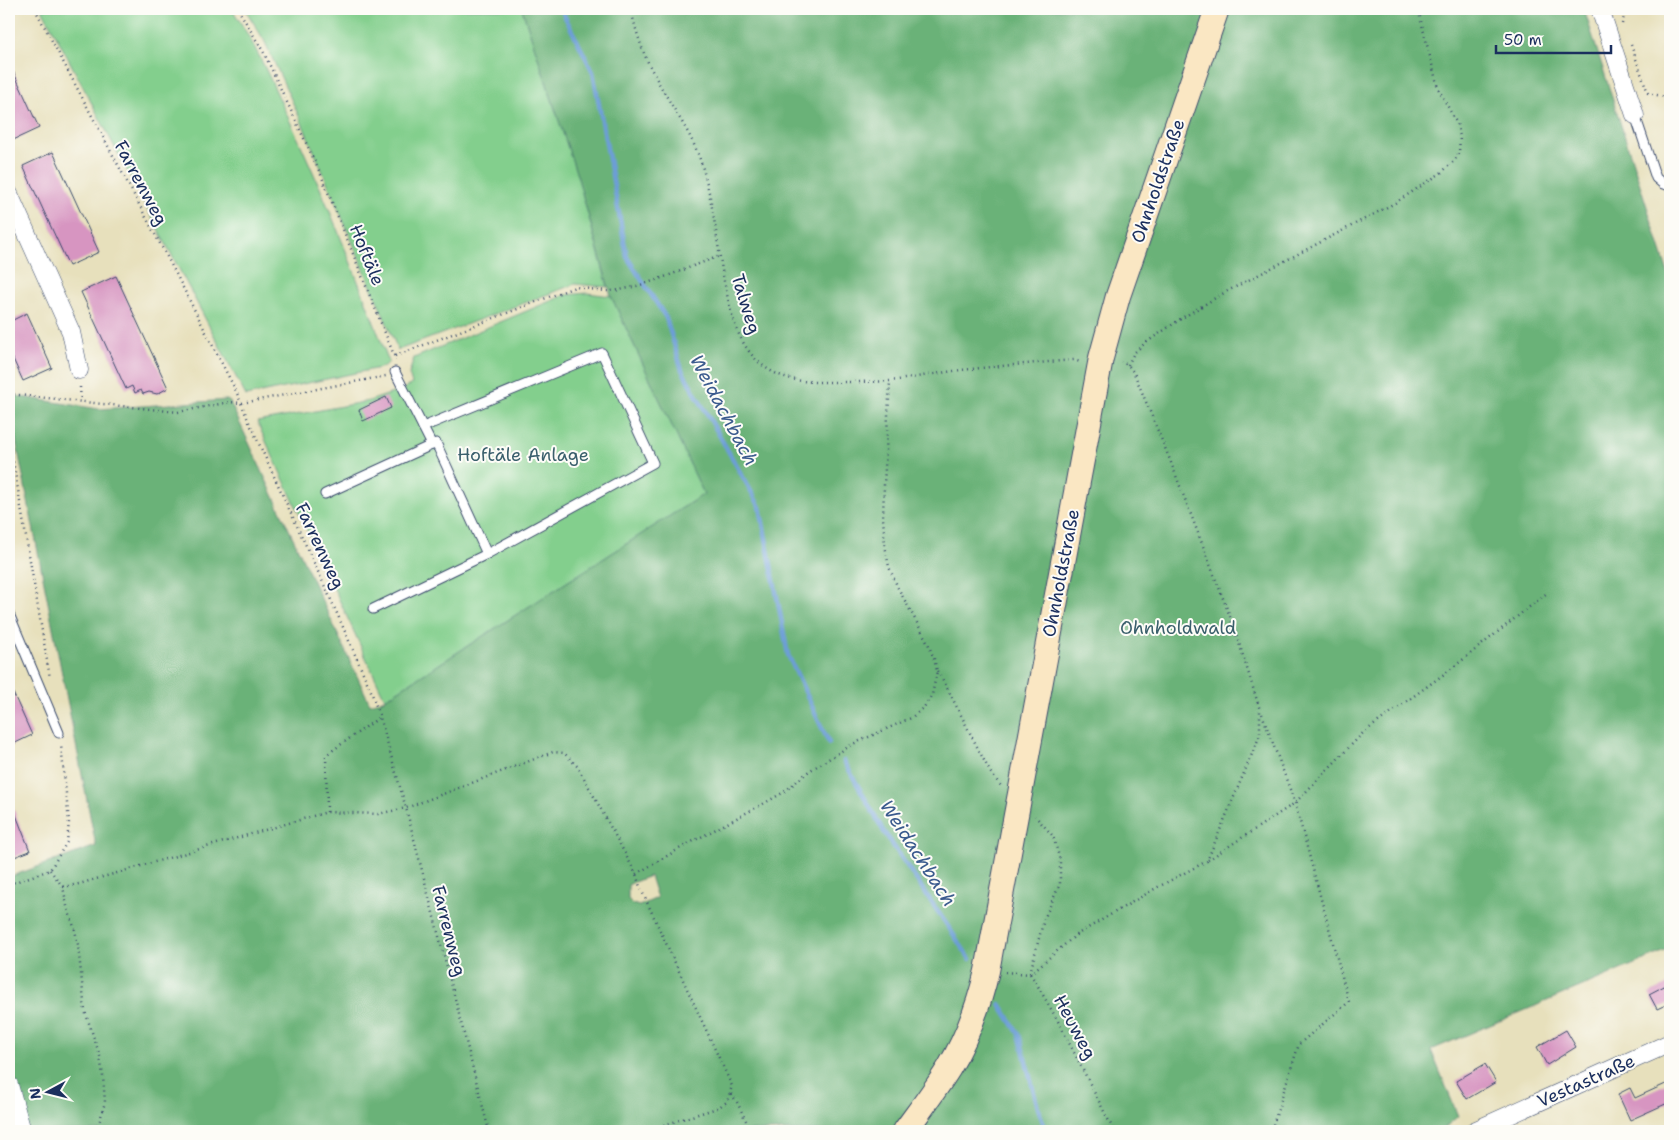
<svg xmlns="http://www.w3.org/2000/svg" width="1679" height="1140" font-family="'Shantell Sans',sans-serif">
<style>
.green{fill:#83cf8d;stroke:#4f7f76}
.forest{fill:#6ab278;stroke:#42706b;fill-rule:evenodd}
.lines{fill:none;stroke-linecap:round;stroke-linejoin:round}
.stream{stroke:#6c9ed7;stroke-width:4.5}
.building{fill:#d795c1}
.service-casing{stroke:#3a4a6c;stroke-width:11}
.minor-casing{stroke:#3a4a6c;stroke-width:19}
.secondary-casing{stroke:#3a4a6c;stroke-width:26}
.path{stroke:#3a4a6c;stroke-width:2.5;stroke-dasharray:1 4;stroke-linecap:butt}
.service{stroke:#fff;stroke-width:9}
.minor{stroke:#fff;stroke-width:18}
.secondary{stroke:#fae7c3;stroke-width:24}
.labels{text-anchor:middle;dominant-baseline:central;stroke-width:4;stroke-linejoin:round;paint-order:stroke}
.street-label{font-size:18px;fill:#1b2f5e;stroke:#fdfcf7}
.park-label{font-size:18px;fill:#3a5f6c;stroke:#fdfcf7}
.water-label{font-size:19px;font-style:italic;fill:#3b5b8e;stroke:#fdfcf7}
</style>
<rect width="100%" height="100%" fill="#fdfcf7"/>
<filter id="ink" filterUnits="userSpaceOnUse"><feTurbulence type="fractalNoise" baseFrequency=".02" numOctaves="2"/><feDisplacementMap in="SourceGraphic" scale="10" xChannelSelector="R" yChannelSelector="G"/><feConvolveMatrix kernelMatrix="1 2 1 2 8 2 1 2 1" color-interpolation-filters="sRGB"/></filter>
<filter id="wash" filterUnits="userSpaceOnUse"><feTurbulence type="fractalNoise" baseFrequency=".0096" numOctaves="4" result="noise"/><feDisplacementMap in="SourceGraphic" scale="20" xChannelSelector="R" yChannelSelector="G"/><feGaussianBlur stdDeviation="1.12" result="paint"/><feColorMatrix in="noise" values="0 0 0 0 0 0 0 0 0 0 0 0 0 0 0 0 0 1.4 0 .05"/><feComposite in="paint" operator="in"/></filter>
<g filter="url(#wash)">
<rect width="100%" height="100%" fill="#e7e0bc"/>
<g class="green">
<path d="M42,9H232C254,42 270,78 286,113C325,194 357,278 389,362L384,367L246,396Z"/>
<path d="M245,9H522L578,178L608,287L575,284L398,350L302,123L264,40Z"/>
<path d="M587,293L611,296L704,494L385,699L257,422L369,401L399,391L412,384L409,374L414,358L565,295Z"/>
</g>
<path class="forest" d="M522,9H1584L1670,279V949L1431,1050L1458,1116L1441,1131H26L9,1073V877L96,846L9,405V395L99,409L227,400L230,402L370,704L385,699L704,494L611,296L578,178ZM650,876L657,898L639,906L633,904L628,899V885L634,882Z"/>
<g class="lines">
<g class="stream">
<path d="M561,9L593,72L627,257L666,318L682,370L760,507L788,655L829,743"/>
<path d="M844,761L884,832L970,959"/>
<path d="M1000,1004L1019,1034L1038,1108L1046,1131"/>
</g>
</g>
<g id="blocks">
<g class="building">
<path d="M9,62L39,128L9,142Z"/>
<path d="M53,152L99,252L69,266L23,166Z"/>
<path d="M116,276L168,388L157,394L149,392L143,394L141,390L135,393L132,386L126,389L81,292Z"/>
<path d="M27,313L52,368L23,381L9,350V322Z"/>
<path d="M386,397L391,408L363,421L359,410Z"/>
<path d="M9,684L32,735L9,746Z"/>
<path d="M9,797L30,851L9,859Z"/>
<path d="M1670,983V1003L1657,1009L1649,994Z"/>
<path d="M1566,1030L1576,1047L1547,1065L1537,1047Z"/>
<path d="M1485,1064L1496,1082L1467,1099L1456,1081Z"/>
<path d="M1670,1082V1102L1630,1120L1618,1094L1630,1088L1635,1098Z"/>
</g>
</g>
</g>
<g filter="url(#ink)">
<use href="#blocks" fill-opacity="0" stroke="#3a4a6c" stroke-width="1"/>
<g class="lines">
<defs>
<g id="service">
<path d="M1635,115L1656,178L1663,184L1670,186"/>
<path d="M395,372L432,445"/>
<path d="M325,494L436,443L487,554"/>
<path d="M373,609L487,554L653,463L602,353L423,427"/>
<path d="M9,614L59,733"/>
</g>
<g id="minor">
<path d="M1600,9L1635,115"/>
<path d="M9,194L71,332L79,370"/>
<path d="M9,1085L22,1131"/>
<path d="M1474,1131L1670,1043"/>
</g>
<path id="secondary" d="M905,1131C920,1110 936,1089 949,1068C967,1038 979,1005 987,971L1101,358L1118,296L1217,9"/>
</defs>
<use href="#service" class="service-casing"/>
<use href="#minor" class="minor-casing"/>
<use href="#secondary" class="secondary-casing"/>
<g class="path">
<path d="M35,9L174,270L236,391L249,422L332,602L371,691L380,717L406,808L489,1131"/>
<path d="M238,9L264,53L321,175L396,360"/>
<path d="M631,9C636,32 643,55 655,76C671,107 694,135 703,169C714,206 717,244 724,281C728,298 731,316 738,332C747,353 762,370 785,377C802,383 820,382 837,382C855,382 873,382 890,381C914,378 937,373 961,370C998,366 1036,363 1074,360L1080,362"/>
<path d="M1622,24L1626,9"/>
<path d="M1631,45L1648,93L1670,98"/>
<path d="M395,356L575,287C585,288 595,290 606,291C634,292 691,266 720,256"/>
<path d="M1128,365L1134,353L1144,344L1182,318L1222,294L1395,203L1441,173L1455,160L1459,152L1460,137L1457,124L1438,88L1418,9"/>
<path d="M80,387L81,402"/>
<path d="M9,394L178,412L230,402L242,403L386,376"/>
<path d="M9,437L50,678"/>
<path d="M937,671L943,680L990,772L1001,786"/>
<path d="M1262,714L1295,803L1349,1002L1299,1044L1271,1131"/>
<path d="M327,812L326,755L380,717"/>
<path d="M1208,860L1295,803L1363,733L1451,669L1547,593"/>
<path d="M50,870L63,887L67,906L75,930L78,945L85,1011L100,1056L103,1076L105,1102L97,1131"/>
<path d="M636,874L686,845L763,804L784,792L809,771L853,744L911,718L924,707L932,695L937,671L934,659L928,643L898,588L889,567L885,545L883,518L884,485L890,381"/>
<path d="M9,884L50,870L67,842L69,822L61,745"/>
<path d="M63,887L79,884L327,812L378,814L406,808L553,752L564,753L578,767L636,874L640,887L732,1086L727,1102L717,1108L645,1131"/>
<path d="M1005,972L1030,974L1035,981L1059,1023L1114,1131"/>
<path d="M1030,973L1044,919L1060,884V860L1053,836L1035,816"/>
<path d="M1030,974L1076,935L1158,887L1207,861L1260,735V710L1234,627L1170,460L1134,373L1128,365L1121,362"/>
<path d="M731,1094L737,1102L751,1131"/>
<path d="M132,1131L136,1130L144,1131"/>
</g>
<use href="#service" class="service"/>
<use href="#minor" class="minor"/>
<use href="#secondary" class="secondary"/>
</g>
</g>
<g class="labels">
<g class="street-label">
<text transform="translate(1158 181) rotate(-71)">Ohnholdstraße</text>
<text transform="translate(141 183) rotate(62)">Farrenweg</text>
<text transform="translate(367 255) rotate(68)">Hoftäle</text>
<text transform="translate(746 304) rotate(73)">Talweg</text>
<text transform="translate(320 546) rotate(65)">Farrenweg</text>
<text transform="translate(1061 573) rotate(-79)">Ohnholdstraße</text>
<text transform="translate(449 931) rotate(76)">Farrenweg</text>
<text transform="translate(1075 1027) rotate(62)">Heuweg</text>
<text transform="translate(1586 1081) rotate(-24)">Vestastraße</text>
</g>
<g class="park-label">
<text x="523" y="455">Hoftäle Anlage</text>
<text x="1178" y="628">Ohnholdwald</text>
</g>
<g class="water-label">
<text transform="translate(724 410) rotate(62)">Weidachbach</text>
<text transform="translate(918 853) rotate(57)">Weidachbach</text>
</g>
</g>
<rect width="1679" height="1140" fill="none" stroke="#fdfcf7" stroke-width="30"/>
<g transform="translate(48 1092) rotate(263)" stroke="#fdfcf7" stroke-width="4" paint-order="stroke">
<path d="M0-4L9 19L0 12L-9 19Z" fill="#1b2f5e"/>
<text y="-8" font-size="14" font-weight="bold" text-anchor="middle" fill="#1b2f5e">N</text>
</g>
<path d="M1496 45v8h115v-8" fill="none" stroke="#1b2f5e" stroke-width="2.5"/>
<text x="1504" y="45" font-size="15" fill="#1b2f5e" stroke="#fdfcf7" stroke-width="4" paint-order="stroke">50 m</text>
</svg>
